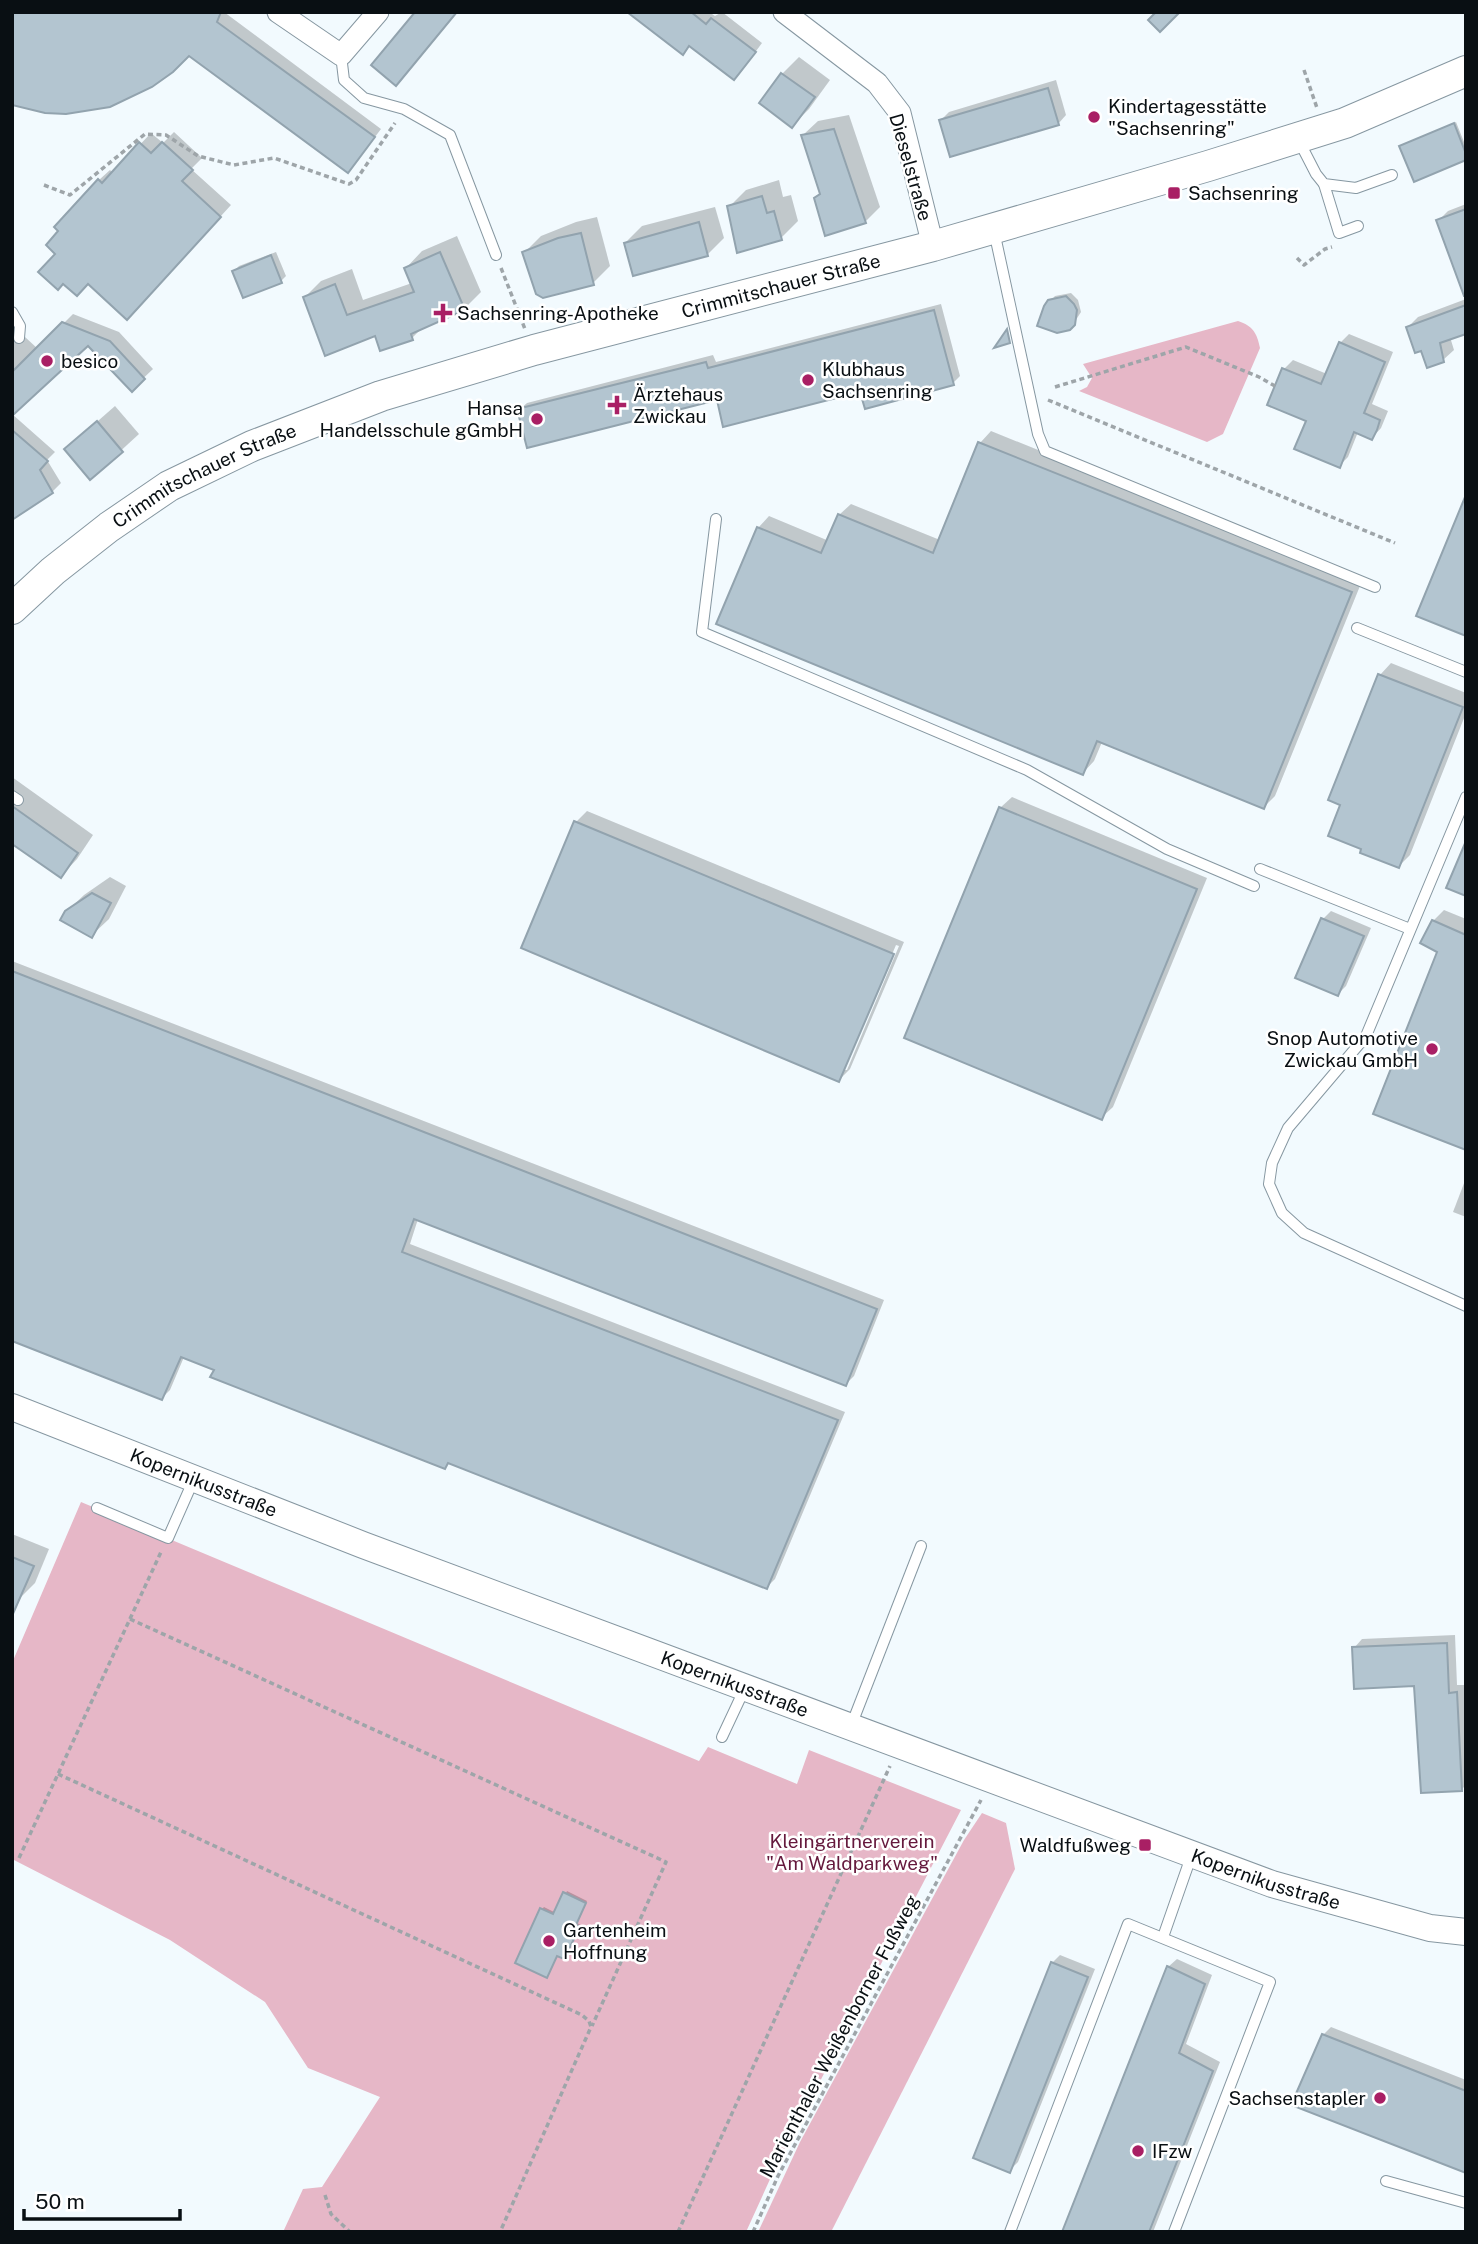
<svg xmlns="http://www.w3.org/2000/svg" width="1478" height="2244" font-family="'Public Sans',sans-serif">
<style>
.green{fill:#e6b7c7}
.shadow{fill:#0003;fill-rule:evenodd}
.building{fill:#b3c5d0;stroke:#92a3ae;stroke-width:2}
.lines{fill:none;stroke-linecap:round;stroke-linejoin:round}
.service-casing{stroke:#8697a1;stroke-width:12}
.minor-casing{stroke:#8697a1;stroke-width:23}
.tertiary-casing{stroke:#8697a1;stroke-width:28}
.secondary-casing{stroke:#8697a1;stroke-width:32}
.path{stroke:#9ea5a9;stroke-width:3.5;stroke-dasharray:5 3.5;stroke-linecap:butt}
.service{stroke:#fff;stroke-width:10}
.minor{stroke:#fff;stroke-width:21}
.tertiary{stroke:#fff;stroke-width:26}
.secondary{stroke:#fff;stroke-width:30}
.poi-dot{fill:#a91f64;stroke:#fff;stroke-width:2.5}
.labels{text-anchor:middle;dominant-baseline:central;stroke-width:5;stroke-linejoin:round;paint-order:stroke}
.poi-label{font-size:19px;fill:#090f13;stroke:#fff;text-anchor:start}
.street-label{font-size:19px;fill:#090f13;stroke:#fff}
.park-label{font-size:19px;fill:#65193d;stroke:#fff}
</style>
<rect width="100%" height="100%" fill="#f2fafe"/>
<g class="green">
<path d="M1238,321C1253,326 1257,333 1260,348L1223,434L1207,442L1079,391L1087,387L1092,378L1083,364Z"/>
<path d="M81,1502L699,1761L708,1747L797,1784L809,1750L961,1810L776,2166L746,2232H283L303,2189L322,2187L380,2097L308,2068L265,2002L170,1940L12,1859V1663Z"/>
<path d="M982,1813L1006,1823L1015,1869L831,2232H758L800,2142L964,1840Z"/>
</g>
<g class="shadow">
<path d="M12,12H224L381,129L356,162L188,54Z"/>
<path d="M630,12H709L715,16L722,12L762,43L742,70L690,45L683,52Z"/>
<path d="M799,57L830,80L809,109L792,126L761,103L782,74Z"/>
<path d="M1056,80L1066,115L1058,124L941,120L949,112Z"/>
<path d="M849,115L880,207L865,222L803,135L818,121Z"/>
<path d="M1456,122L1466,147V159L1404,144Z"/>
<path d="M174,132L202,158L191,169L231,205L138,307L57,253L99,180L110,170L113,173L151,133L163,143Z"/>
<path d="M779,180L783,197L791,195L798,221L781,238L729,207L746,190Z"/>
<path d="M1466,204V296L1438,221L1448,211Z"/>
<path d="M715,207L724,238L707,255L625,243L642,226Z"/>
<path d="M597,217L610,266L593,283L524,253L541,236L576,222Z"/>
<path d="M457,236L481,292L464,309L424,326L412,338L376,334L305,297L321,281L352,269L363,300L412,283L406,268L422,251Z"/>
<path d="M276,252L286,276L281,281L234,271L239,266Z"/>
<path d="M1071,293L1078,300L1081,312L1074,323L1045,307L1055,296Z"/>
<path d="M1466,299V332L1450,337L1454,350L1443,360L1422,348L1408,327L1418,317Z"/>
<path d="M941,304L960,376L953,383L519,410L527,403L713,355L716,362Z"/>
<path d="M73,314L119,332L153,369L132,389L88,343L12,414L55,452L47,460L61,483L52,492L12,518V325L38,349Z"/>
<path d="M1349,334L1393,352L1372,404L1388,411L1381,428L1372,438L1358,432L1348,457L1339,466L1308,420L1284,369L1293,360L1327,374L1340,343Z"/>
<path d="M115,406L139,434L91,478L66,449Z"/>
<path d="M991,431L1362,581L1275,796L1264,807L1102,742L1094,761L1083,773L758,528L769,516L829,541L839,515L851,504L940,540L980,443Z"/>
<path d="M1391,663L1466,693V713L1410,855L1399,866L1363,848L1342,804L1330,799L1380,675Z"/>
<path d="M12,777L93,835L77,859L61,876L12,841Z"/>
<path d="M1012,797L1207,878L1113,1107L1101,1118L1000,808Z"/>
<path d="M587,811L904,942L850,1069L839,1080L576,822ZM896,945L899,946L847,1070H843Z"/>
<path d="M110,877L126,886L109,919L92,935L66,912L84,895Z"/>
<path d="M1444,910L1466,919V1148L1439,951L1433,921Z"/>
<path d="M1331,911L1371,928L1346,986L1338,994L1323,919Z"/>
<path d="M12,961L884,1300L854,1376L846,1384L418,1219L410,1244L845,1412L775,1579L767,1587L450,1462L445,1467L184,1357L170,1390L162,1398L12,1339Z"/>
<path d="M1466,1178V1217L1453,1212Z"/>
<path d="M12,1534L49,1549L35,1583L18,1600L12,1597Z"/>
<path d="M1455,1635L1457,1685H1464L1466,1710V1785L1462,1789L1416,1684L1354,1648L1362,1639Z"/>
<path d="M567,1891L587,1901L577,1923L581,1925L564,1957L542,1909L544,1907L556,1913Z"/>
<path d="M1060,1955L1095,1969L1018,2162L1010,2170L1052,1963Z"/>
<path d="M1177,1959L1212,1975L1186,2044L1220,2062L1153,2232H1064L1168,1967Z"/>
<path d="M1331,2027L1466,2080V2171L1323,2035Z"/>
</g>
<g class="building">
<path d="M12,12H221L217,22L375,137L348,173L189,56L173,72L152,87L110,107L66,114L45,113L12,105Z"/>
<path d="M415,12H457L396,86L371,65Z"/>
<path d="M627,12H691L706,24L711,18L756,52L734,80L689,46L683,55Z"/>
<path d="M1156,12H1180L1160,32L1148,20Z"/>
<path d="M781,73L815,97L792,128L759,103Z"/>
<path d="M1048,88L1059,125L950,157L939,120Z"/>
<path d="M1454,123L1466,154V160L1414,182L1399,146Z"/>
<path d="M834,129L866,223L825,236L814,198L820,194L801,135Z"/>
<path d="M139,142L151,153L162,142L193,170L182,181L221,217L127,320L88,284L77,296L63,284L58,290L38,272L55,254L46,245L58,231L54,227L98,179L102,183Z"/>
<path d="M762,196L767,213L774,211L782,240L737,253L727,206Z"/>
<path d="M1466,209V296H1464L1436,220Z"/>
<path d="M699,222L708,256L633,276L624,243Z"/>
<path d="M581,233L594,285L543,298L536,294L522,252L558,238Z"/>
<path d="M440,252L465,310L411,334L413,340L380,351L375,336L325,356L303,297L335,284L347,315L414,292L404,268Z"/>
<path d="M271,255L282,283L243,298L232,271Z"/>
<path d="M1066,296L1074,304L1077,310L1075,325L1070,330L1057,333L1037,326L1044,306L1048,300Z"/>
<path d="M1466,305V334L1440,343L1444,362L1427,368L1421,351L1415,353L1406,327Z"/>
<path d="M934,310L954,385L865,409L860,392L723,427L717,400L527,448L517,409L706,362L708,368Z"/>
<path d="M62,322L110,341L145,379L132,392L88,346L12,416V372Z"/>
<path d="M1007,329L1010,343L994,348Z"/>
<path d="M1339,342L1385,362L1364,413L1380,420L1377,430L1372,440L1354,432L1340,468L1294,449L1306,421L1267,405L1282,368L1321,384Z"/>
<path d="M97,421L123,452L90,480L64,449Z"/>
<path d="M12,430L48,461L40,470L53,493L12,520Z"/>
<path d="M978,442L1352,592L1264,809L1097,741L1083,775L716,624L757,527L821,553L838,514L933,553Z"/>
<path d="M1465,497H1466V636L1416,616Z"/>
<path d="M1378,674L1463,707L1399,868L1360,853L1361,849L1328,836L1340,805L1328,800Z"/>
<path d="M12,806L78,853L61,878L12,844Z"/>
<path d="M999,807L1197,889L1102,1120L904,1038Z"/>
<path d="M574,821L894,954L839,1082L521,948Z"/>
<path d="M1466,841V896L1446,888Z"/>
<path d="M92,893L111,903L92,938L60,920L65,911Z"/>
<path d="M1321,918L1364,936L1338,996L1295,978Z"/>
<path d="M1432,920L1466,935V1150L1373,1114L1437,952L1420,943Z"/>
<path d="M12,971L877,1309L846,1386L414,1219L402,1252L838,1420L767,1589L448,1463L445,1469L210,1377L214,1370L181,1357L162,1400L12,1341Z"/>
<path d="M12,1557L34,1566L12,1616Z"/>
<path d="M1447,1643L1449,1693L1457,1692L1462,1791L1421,1793L1414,1686L1354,1689L1352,1647Z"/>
<path d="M563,1892L586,1903L576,1925L580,1927L564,1959L557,1956L547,1978L515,1963L540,1908L553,1914Z"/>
<path d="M1051,1962L1088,1977L1010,2173L973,2158Z"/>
<path d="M1167,1966L1205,1984L1179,2053L1213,2071L1149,2232H1062Z"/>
<path d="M1322,2034L1466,2091V2173L1291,2105Z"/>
</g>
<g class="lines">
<defs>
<g id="service">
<path d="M341,55L344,80L364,98L404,109L450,135L496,255"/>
<path d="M1299,141L1316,174L1324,184L1356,188L1392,175"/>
<path d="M1324,184L1339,233L1358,226"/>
<path d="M994,231L1038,434L1045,451L1375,587"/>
<path d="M12,312L20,326L19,338"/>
<path d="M716,519L702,632L1027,770L1167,849L1254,886"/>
<path d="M1357,628L1466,672"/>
<path d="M12,796L18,800"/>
<path d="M1466,797L1366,1036L1288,1128L1272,1163L1269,1184L1282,1213L1304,1233L1466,1306"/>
<path d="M1260,869L1410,929"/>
<path d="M97,1508L168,1538L194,1479"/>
<path d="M851,1726L921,1546"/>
<path d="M722,1737L745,1688"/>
<path d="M1163,1937L1192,1854"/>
<path d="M1386,2181L1466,2203"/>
<path d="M1010,2232L1128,1924L1270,1982L1174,2232"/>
</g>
<g id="minor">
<path d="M278,12L341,55L378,12"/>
<path d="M784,12L877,83L900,113L933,246"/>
</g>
<g id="tertiary">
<path id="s1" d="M12,1407L363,1545L1272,1884L1430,1928L1466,1932"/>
</g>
<g id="secondary">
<path id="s2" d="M12,609L53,571L109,527L169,486L252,446L381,396L534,350L933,246L1208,166L1345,123L1466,71"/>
</g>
</defs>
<use href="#service" class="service-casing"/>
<use href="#minor" class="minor-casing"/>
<use href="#tertiary" class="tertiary-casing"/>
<use href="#secondary" class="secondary-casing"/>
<g class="path">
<path d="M1304,70L1317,108"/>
<path d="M44,185L70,195L145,134L166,135L198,156L234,165L274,158L349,184L356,180L395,123"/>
<path d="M1297,258L1304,265L1325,249L1332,247"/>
<path d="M501,268L525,329"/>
<path d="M1055,387L1186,347L1259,377L1275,386"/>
<path d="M1048,400L1395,543"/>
<path d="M130,1619L666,1862L592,2026"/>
<path d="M58,1774L582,2015L589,2021L591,2027L500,2232"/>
<path d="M19,1858L161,1552"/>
<path d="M325,2195L331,2214L350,2232"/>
<path d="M678,2232L890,1766"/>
<path d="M753,2232L778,2176L981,1800"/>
</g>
<use href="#service" class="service"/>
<use href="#minor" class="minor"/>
<use href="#tertiary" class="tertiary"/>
<use href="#secondary" class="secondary"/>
</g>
<g class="poi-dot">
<circle cx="1094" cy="117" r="7"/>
<rect x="1167" y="186" width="14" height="14" rx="3.5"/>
<path d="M439.5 302.5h7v7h7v7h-7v7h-7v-7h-7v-7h7z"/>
<circle cx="47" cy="361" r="7"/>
<circle cx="808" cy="380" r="7"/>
<path d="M613.5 394.5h7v7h7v7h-7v7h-7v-7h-7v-7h7z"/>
<circle cx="537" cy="419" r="7"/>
<circle cx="1432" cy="1049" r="7"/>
<rect x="1138" y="1838" width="14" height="14" rx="3.5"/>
<circle cx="549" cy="1941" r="7"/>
<circle cx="1380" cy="2098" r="7"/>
<circle cx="1138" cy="2151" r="7"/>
</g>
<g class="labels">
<g class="poi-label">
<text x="1108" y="106">Kindertagesstätte<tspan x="1108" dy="22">"Sachsenring"</tspan></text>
<text x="1188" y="193">Sachsenring</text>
<text x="457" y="313">Sachsenring-Apotheke</text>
<text x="61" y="361">besico</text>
<text x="822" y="369">Klubhaus<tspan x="822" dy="22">Sachsenring</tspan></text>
<text x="633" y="394">Ärztehaus<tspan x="633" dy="22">Zwickau</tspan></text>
<text x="523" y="408" text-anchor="end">Hansa<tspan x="523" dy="22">Handelsschule gGmbH</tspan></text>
<text x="1418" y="1038" text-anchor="end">Snop Automotive<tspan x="1418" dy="22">Zwickau GmbH</tspan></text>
<text x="1131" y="1845" text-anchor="end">Waldfußweg</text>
<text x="563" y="1930">Gartenheim<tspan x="563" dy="22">Hoffnung</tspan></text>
<text x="1366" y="2098" text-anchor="end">Sachsenstapler</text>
<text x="1152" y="2151">IFzw</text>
</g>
<g class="street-label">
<text transform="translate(911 167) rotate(74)">Dieselstraße</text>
<text stroke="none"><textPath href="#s2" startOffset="845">Crimmitschauer Straße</textPath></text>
<text stroke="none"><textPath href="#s2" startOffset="236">Crimmitschauer Straße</textPath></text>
<text stroke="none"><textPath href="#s1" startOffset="206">Kopernikusstraße</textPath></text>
<text stroke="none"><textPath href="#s1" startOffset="774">Kopernikusstraße</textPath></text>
<text stroke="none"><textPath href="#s1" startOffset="1340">Kopernikusstraße</textPath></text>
<text transform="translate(839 2036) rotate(-62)">Marienthaler Weißenborner Fußweg</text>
</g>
<g class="park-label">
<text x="852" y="1841">Kleingärtnerverein<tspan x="852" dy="22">"Am Waldparkweg"</tspan></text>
</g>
</g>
<rect width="1478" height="2244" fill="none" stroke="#090f13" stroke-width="28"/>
<path d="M24 2209v10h156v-10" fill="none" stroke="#090f13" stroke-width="3.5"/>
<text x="35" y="2209" font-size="21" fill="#090f13" stroke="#ffffff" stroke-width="5" paint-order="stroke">50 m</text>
</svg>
